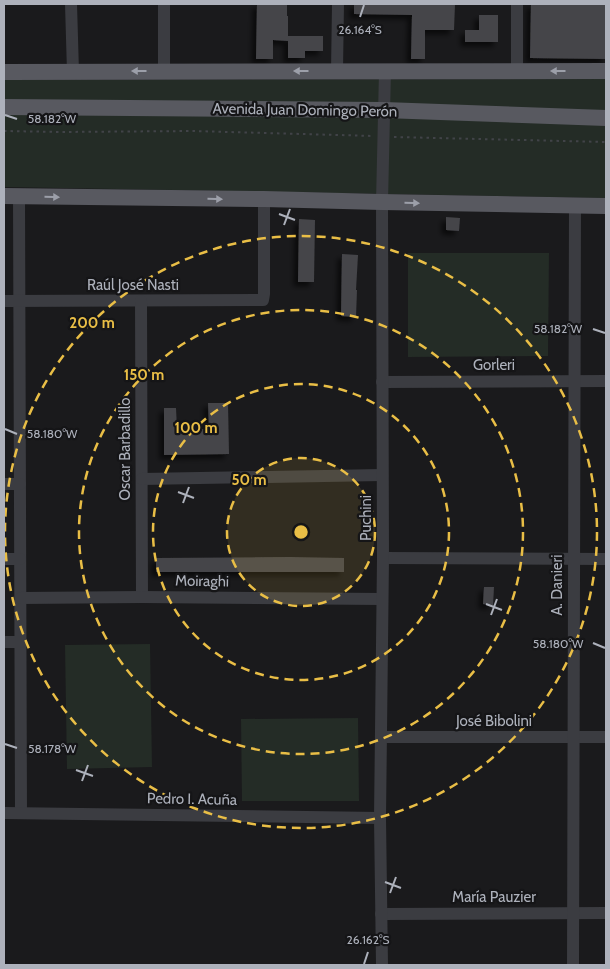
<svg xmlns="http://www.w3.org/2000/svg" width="610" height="969" font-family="Cabin,sans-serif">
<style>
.green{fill:#242c26}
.building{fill:#454549;filter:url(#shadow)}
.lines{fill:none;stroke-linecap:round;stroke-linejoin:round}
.path{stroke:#414348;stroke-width:2;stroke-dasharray:2.5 4;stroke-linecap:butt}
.minor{stroke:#3b3c41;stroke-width:12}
.major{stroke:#585960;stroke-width:16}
.oneway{fill:#9c9fa9}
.ticks{fill:none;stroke:#adb1bb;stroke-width:2}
.ring{fill:none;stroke:#e9be46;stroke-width:2.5;stroke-dasharray:9 6}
.labels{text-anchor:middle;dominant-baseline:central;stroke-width:4.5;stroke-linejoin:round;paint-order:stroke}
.street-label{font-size:15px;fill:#adb1bb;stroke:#151517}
.ticks-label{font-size:12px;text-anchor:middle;fill:#adb1bb;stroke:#151517;stroke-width:4.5;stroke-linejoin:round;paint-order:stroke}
.centre{fill:#e9be46;stroke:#151517;stroke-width:2.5}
.ring-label{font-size:15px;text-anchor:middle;font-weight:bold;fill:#e9be46;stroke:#151517;stroke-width:4.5;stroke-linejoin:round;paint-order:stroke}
</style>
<defs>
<filter id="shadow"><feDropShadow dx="-4.5" dy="4.5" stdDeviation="2.5" flood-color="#0009"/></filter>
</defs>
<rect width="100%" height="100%" fill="#1a1a1c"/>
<g class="green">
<path d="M606,79V198L4,187V80Z"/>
<path d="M408,253H549L548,356L408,357Z"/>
<path d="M150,644L152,767L67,769L65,645Z"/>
<path d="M358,718L359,801H242L241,719Z"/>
</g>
<g class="building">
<path d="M257,4H287V16H288V41L273,40V59H256Z"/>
<path d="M354,4H455L454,30H425V59H411L412,15L354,14Z"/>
<path d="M531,4H606V59L530,58Z"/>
<path d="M479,15H498V42H465V30H479Z"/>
<path d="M288,36H323V51H305V58H288Z"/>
<path d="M446,217L460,218L459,231L446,230Z"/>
<path d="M299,219L315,220L314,282H298Z"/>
<path d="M342,254L358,255L356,290H357L356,317L341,316Z"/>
<path d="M208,403H228L229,454L164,455V408H176L177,429H209Z"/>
<path d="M290,557L344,558V572H156V558Z"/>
<path d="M484,587H494L493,605L483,604Z"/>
</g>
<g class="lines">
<g class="path">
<path d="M4,131L61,132L192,131L374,136"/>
<path d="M394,137L606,142"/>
</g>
<g class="minor">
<path d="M71,4L73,72"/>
<path d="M517,4V71"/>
<path d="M164,71V4"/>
<path d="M337,71L338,4"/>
<path d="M19,197L21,813"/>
<path d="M4,301L263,300L264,294V199"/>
<path d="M141,301L142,597"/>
<path d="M382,382L606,381"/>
<path d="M142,479L382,475"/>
<path d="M4,484H20"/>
<path d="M383,558L606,559"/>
<path d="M4,559H20"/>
<path d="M21,598L142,597L382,599"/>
<path d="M4,642H20"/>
<path d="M382,737H606"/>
<path d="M4,813L380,818"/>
<path d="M381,914L606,913"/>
<path d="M573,964L575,206"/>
<path d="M382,965L380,818L383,558L382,202L385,71"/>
</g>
<g class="major">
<path d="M4,72L606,71"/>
<path d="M4,107L384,110L606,118"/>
<path d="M4,196L264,199L382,202L606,206"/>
</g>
</g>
<defs><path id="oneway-solid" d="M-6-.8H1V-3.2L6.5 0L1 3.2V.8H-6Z" transform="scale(1.25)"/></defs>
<g class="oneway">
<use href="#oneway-solid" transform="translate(139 71) rotate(180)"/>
<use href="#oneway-solid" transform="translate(301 71) rotate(180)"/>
<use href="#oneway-solid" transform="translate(558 71) rotate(180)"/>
<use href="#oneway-solid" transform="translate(52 197) rotate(1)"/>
<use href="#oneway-solid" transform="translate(215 199) rotate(1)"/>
<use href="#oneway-solid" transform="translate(412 203) rotate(1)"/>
</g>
<path class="ticks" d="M360,17L364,5M5,115L17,119M279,214L295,220M284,225L290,209M593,329L605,333M5,429L17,434M178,492L194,498M183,503L189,487M486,604L502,610M491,615L497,599M593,643L605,648M5,744L17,748M76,770L93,776M82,781L88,765M385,882L401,888M390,893L396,877M364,964L368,952"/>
<circle cx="301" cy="532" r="74" fill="#e9be46" fill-opacity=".12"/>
<g class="ring">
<circle cx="301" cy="532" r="74"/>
<circle cx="301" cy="532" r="148"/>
<circle cx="301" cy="532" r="222"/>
<circle cx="301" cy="532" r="296"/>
</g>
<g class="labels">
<g class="street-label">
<text transform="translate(305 110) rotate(1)">Avenida Juan Domingo Perón</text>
<text x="133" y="285">Raúl José Nasti</text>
<text x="494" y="365">Gorleri</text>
<text transform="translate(125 449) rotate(-90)">Oscar Barbadillo</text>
<text transform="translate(366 518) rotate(-90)">Puchini</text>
<text transform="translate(202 581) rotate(1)">Moiraghi</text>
<text transform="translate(557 585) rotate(-90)">A. Danieri</text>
<text x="494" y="721">José Bibolini</text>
<text transform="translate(192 799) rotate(1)">Pedro I. Acuña</text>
<text x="494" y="897">María Pauzier</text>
</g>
</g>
<g class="ticks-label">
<text x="360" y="34">26.164°S</text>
<text x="52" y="123">58.182°W</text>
<text x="558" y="333">58.182°W</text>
<text x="52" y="438">58.180°W</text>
<text x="558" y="648">58.180°W</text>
<text x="52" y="753">58.178°W</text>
<text x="368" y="944">26.162°S</text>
</g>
<circle cx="301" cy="532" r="8" class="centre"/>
<g class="ring-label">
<text x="92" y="328">200 m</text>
<text x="144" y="380">150 m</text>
<text x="196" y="433">100 m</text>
<text x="249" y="485">50 m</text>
</g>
<rect width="610" height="969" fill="none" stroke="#adb1bb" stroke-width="10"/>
</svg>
